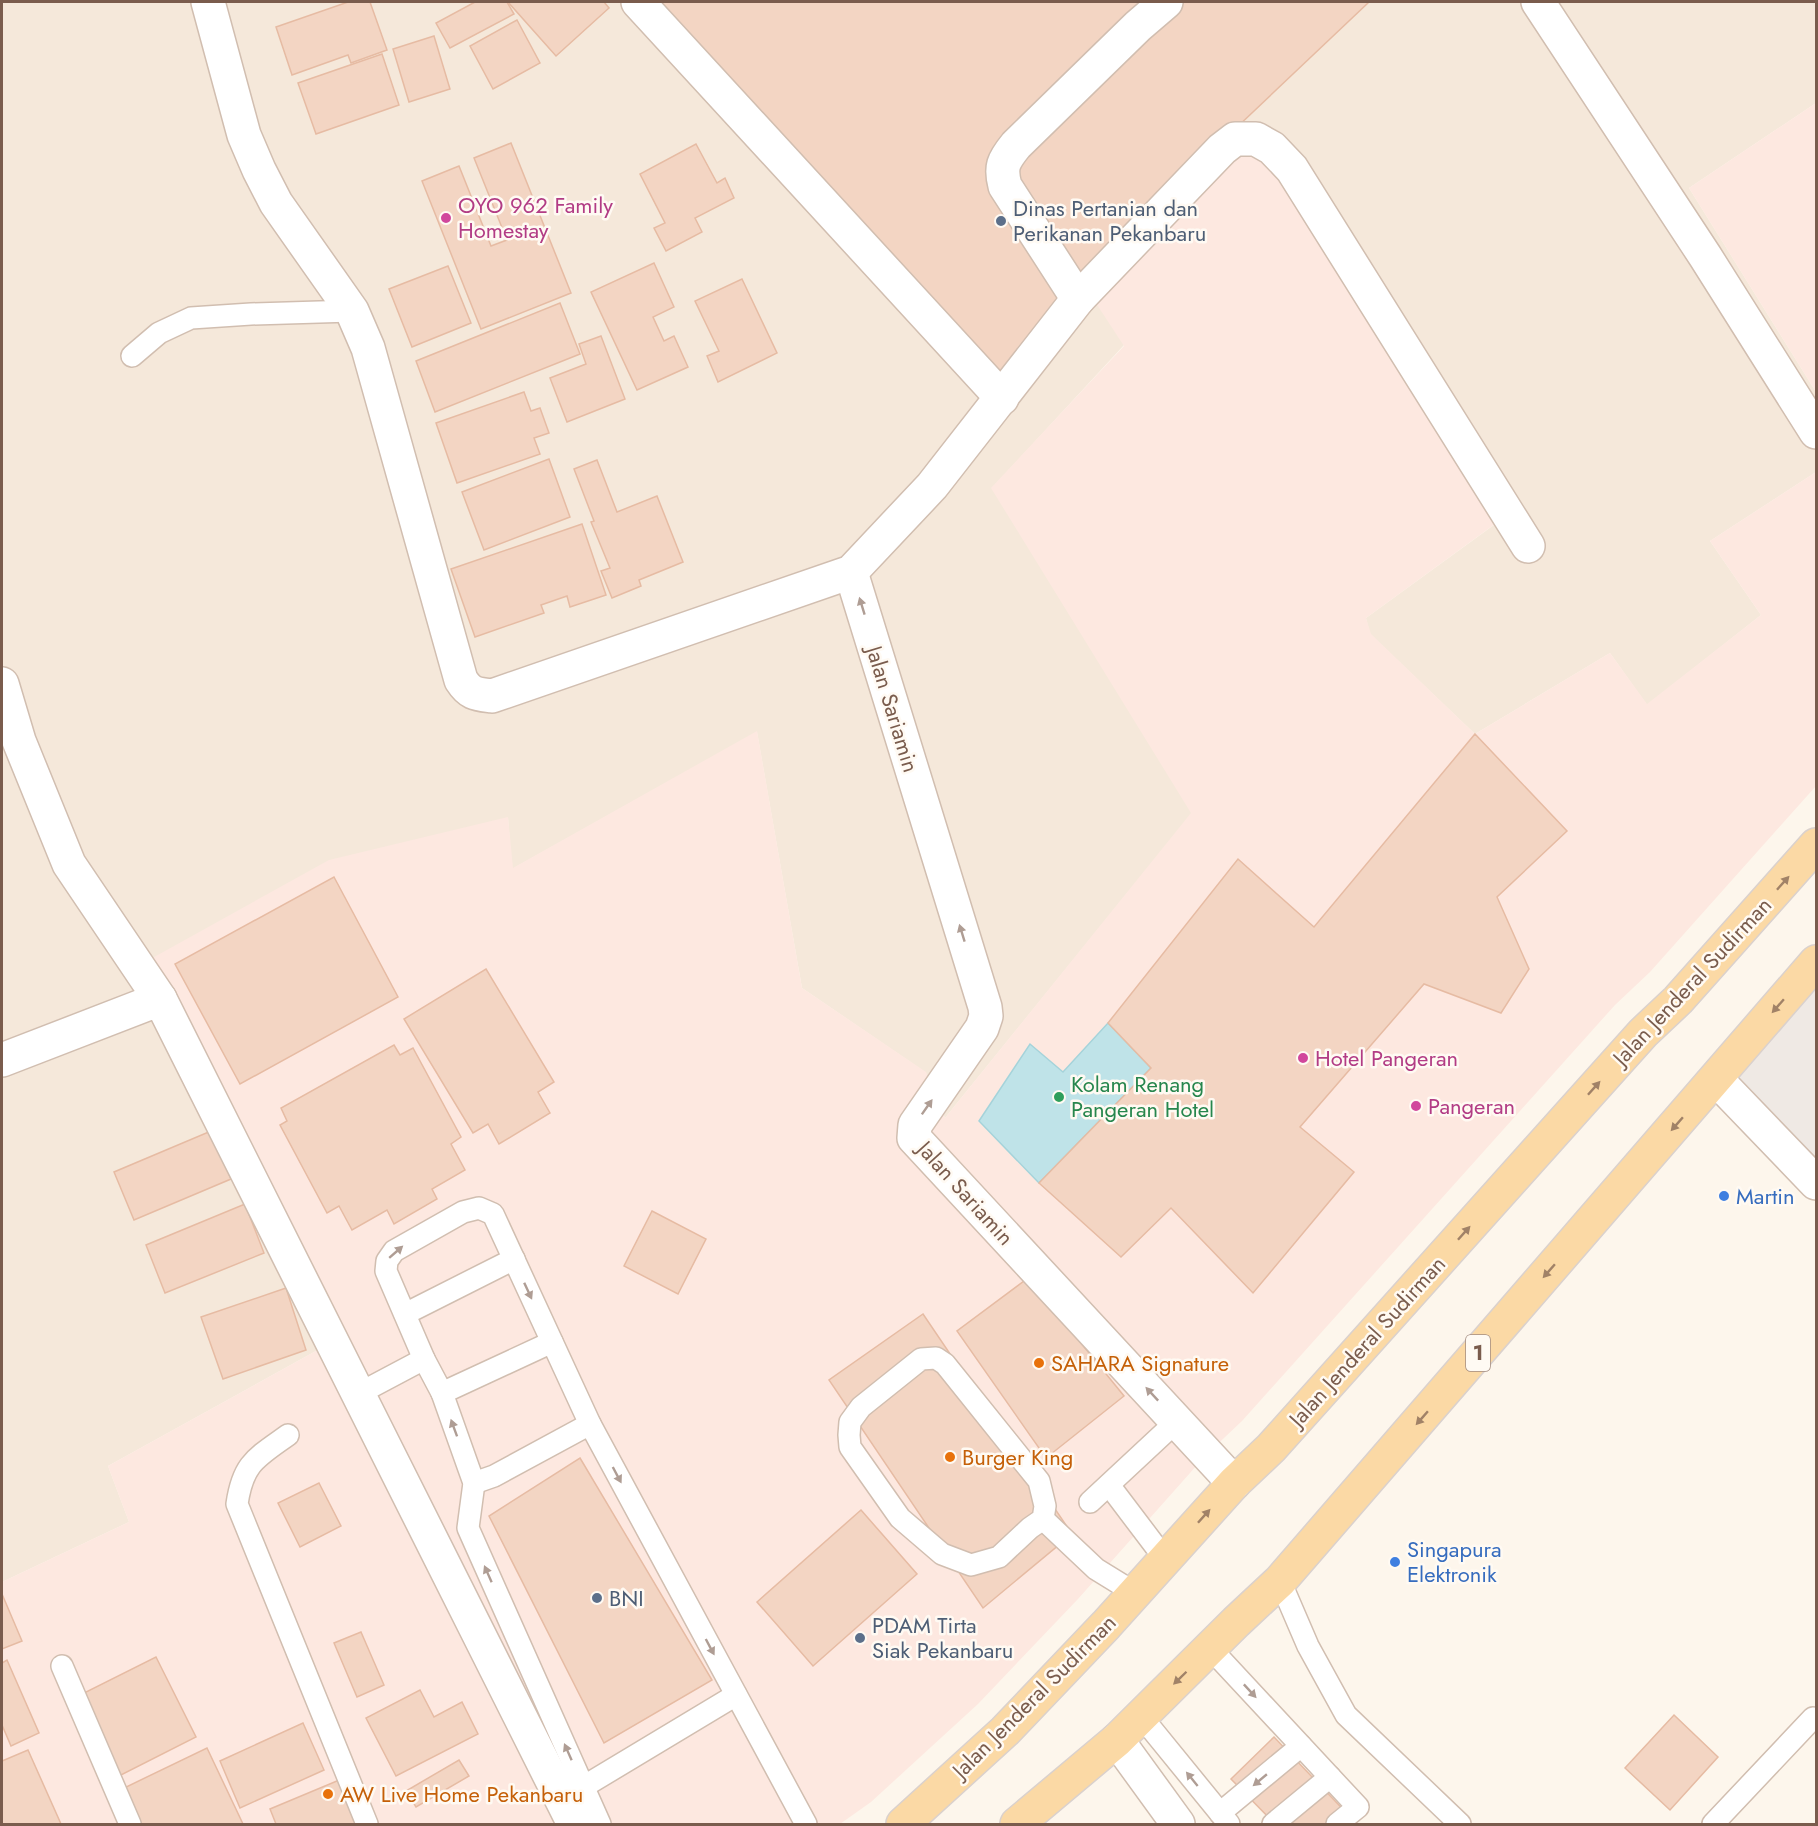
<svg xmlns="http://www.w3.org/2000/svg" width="1818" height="1826" font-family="Jost,sans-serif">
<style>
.residential{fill:#f5e8da}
.commercial{fill:#fde8e0}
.industrial{fill:#efe9e4}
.water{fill:#bfe3e8;stroke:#a5d3da;stroke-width:1.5}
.building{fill:#f3d5c3;stroke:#e6bba3;stroke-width:1.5}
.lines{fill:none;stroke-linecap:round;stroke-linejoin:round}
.service-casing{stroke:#d1beb0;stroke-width:24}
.minor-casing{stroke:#d1beb0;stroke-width:36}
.tertiary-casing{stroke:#d1beb0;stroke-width:36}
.primary-casing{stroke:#dad1cd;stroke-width:36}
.service{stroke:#fff;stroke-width:21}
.minor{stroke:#fff;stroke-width:33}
.tertiary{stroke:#fff;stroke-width:33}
.primary{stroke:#fbd9a5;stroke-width:33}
.oneway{fill:#af9d94}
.oneway2{fill:#a18267}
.hotel-dot{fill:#d1479c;stroke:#fffaf3;stroke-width:2}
.service-dot{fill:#5c6f8a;stroke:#fffaf3;stroke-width:2}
.leisure-dot{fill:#2e9e5b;stroke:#fffaf3;stroke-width:2}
.shop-dot{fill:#3f7fe0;stroke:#fffaf3;stroke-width:2}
.food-dot{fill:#e8710a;stroke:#fffaf3;stroke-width:2}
.labels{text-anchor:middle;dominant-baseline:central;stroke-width:5;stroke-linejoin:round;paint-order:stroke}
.shield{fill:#fffaf3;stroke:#a28b7f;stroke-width:1.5}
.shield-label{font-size:21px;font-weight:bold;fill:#7a5c4d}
.hotel-label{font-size:22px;fill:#b23c85;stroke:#fffaf3;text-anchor:start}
.service-label{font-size:22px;fill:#4e5e75;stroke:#fffaf3;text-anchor:start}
.street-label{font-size:22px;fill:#7a5c4d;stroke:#fffaf3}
.leisure-label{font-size:22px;fill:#27864d;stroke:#fffaf3;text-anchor:start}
.shop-label{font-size:22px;fill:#366cbe;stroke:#fffaf3;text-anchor:start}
.food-label{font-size:22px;fill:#c56008;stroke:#fffaf3;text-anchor:start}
</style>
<rect width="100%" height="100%" fill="#fdf6ec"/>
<path class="residential" d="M2,2H1816V103L1689,188L1816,392V472L1710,541L1761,615L1647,705L1610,653L1475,734L1370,634L1366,618L1498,522L1124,345L992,488L1192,813L945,1118L925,1072L802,988L757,732L512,869L508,818L343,1336L108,1466L129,1522L2,1582Z"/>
<g class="commercial">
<path d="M1816,103V392L1689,188Z"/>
<path d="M1252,150L1283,183L1499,521L1366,618L1371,634L1475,734L1610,653L1647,704L1761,615L1710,541L1816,472V786L1650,972L1615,1005L1242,1421L1206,1455L1078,1599L978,1704L871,1802L840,1824H2V1582L129,1522L108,1466L343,1336L147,961L329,860L508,817L513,868L757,731L802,988L926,1072L945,1118L1191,813L991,488L1124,346L1090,294L1226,154Z"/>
</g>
<path class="industrial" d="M1816,962V1188L1716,1079Z"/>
<path class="water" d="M1108,1023L1151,1068L1039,1183L979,1121L1030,1044L1063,1072Z"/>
<g class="building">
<path d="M348,2H370L387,50L351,63L348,55L292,75L276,27Z"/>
<path d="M475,2H507L514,14L450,48L436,23Z"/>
<path d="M508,2H604L609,8L556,56Z"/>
<path d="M643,2H1369L1216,147L1006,391L749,98Z"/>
<path d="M517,20L540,63L493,89L470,46Z"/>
<path d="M434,36L450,89L409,102L393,49Z"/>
<path d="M382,54L399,105L316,134L298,83Z"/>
<path d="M511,143L571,293L481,329L422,181L459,166L491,246L507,240L474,158Z"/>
<path d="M696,144L717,183L725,178L734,198L695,218L702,232L666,251L654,228L665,223L640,174Z"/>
<path d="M654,263L674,307L653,317L664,341L674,336L688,367L637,390L591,292Z"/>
<path d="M448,266L471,323L412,347L389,289Z"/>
<path d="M742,279L777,353L718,382L707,356L719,351L695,301Z"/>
<path d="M560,303L580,354L435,412L416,361Z"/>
<path d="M601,336L625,399L567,422L550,378L586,364L579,344Z"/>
<path d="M524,392L531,411L540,408L549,433L534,438L540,454L457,483L436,423Z"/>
<path d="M549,459L570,517L484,550L462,492Z"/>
<path d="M597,460L617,512L657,496L683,562L639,580L641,586L612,598L601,571L610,568L591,522L594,521L574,469Z"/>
<path d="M582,524L606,595L570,607L567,596L541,605L544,613L475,637L451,569Z"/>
<path d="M1475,734L1567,831L1497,897L1529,969L1501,1013L1424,984L1300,1127L1354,1172L1253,1293L1171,1208L1121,1257L1039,1183L1151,1068L1108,1023L1238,859L1314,927Z"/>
<path d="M334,877L398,997L240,1084L175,964Z"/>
<path d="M486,969L554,1082L538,1092L550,1113L499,1144L488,1124L473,1133L404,1019Z"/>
<path d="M394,1045L400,1055L413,1048L461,1137L451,1144L465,1170L432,1189L437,1199L394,1224L387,1210L352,1230L339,1206L327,1213L280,1125L287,1121L281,1108Z"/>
<path d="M211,1131L231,1179L134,1220L114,1172Z"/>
<path d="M245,1204L264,1253L165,1293L146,1245Z"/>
<path d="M652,1211L706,1239L678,1294L624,1266Z"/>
<path d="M1028,1278L1124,1396L1046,1458L957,1331Z"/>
<path d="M286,1288L306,1350L223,1379L201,1317Z"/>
<path d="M923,1314L1072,1534L983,1608L829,1380Z"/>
<path d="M580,1458L712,1680L604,1743L489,1516Z"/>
<path d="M319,1483L341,1526L300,1547L278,1503Z"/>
<path d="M861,1510L917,1574L813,1666L757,1602Z"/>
<path d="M2,1594L22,1641L2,1649Z"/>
<path d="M361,1632L384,1685L357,1697L334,1643Z"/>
<path d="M156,1657L196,1737L117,1777L78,1696Z"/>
<path d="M7,1660L39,1733L11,1746L2,1725V1663Z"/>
<path d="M420,1690L434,1717L462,1702L478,1734L396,1776L366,1718Z"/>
<path d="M1674,1715L1718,1757L1670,1810L1625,1768Z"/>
<path d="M303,1723L324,1770L240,1808L220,1761Z"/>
<path d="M1274,1737L1357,1824H1275L1231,1779Z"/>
<path d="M207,1748L243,1824H139L122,1789Z"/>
<path d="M28,1750L61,1824H2V1761Z"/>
<path d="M459,1760L469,1776L416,1807L406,1791Z"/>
<path d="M344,1778L362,1824H276L270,1809Z"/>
</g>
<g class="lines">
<defs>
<g id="service">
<path d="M132,356L159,333L191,318L251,314L352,311"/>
<path d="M405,1314L514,1259"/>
<path d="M936,1358L945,1364L1039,1481L1045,1506L1043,1519L1030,1528L999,1557L971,1565L942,1554L900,1518L850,1447L849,1435L850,1422L861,1407L921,1359Z"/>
<path d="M442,1393L552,1342"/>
<path d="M358,1394L424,1359"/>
<path d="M288,1435C256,1458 243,1463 237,1504L367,1824"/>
<path d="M474,1483L494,1476L590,1424"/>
<path d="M1109,1485L1165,1559"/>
<path d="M1090,1502L1177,1421"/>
<path d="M1043,1519L1096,1569L1135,1593"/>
<path d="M1280,1581L1308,1646L1346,1715L1460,1824"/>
<path d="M1210,1648L1358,1807L1337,1824"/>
<path d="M62,1666L130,1824"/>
<path d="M1141,1716L1229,1824"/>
<path d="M583,1787L736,1695"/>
<path d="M1220,1813L1301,1746"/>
<path d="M600,1824L468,1528L474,1483L469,1469L442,1393L424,1359L386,1271L387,1261L394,1251L463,1212L479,1208L493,1214L590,1424L806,1824"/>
<path d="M1273,1824L1330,1777"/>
<path d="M1713,1824L1813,1718"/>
</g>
<g id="minor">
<path d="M208,2L244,135L259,170L276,203L352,311L368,348L461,680C470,694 476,694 492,696L851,572L932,486L1078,299L1222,149L1235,139H1256L1272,148L1292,169L1528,546"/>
<path d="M638,2L1002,398"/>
<path d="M1538,2L1705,256L1816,432"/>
<path d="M1078,299L1005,186C1000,167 1003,161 1016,145L1138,26L1166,2"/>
<path d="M851,572L985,1007L986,1016L982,1028L915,1125L914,1138L1234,1483"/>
<path d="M2,684L19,741L69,864L160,999"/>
<path d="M2,1060L160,999L574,1824"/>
<path d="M1117,1740L1178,1824"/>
</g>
<path id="tertiary" d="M1716,1079L1816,1183"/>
<g id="primary">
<path d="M903,1824L1005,1731L1106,1625L1234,1483L1271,1448L1643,1033L1678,1000L1816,845"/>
<path d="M1017,1824L1117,1740L1236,1622L1280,1581L1816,962"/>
</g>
</defs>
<use href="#service" class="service-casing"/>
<use href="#minor" class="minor-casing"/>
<use href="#tertiary" class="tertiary-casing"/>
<use href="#primary" class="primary-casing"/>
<use href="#service" class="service"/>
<use href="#minor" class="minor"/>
<use href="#tertiary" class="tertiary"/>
<use href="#primary" class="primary"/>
</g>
<defs><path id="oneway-solid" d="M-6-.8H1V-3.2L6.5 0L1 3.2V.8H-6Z" transform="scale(1.5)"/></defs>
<g class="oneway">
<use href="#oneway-solid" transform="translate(862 606) rotate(-107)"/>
<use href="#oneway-solid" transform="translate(962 933) rotate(-107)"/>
<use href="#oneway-solid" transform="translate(927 1107) rotate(-55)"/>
<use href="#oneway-solid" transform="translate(396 1252) rotate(-41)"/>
<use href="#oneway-solid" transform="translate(528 1291) rotate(65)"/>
<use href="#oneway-solid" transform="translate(1152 1394) rotate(-133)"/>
<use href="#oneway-solid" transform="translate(454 1428) rotate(-110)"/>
<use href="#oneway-solid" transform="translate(617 1475) rotate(62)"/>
<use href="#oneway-solid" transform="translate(488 1574) rotate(-114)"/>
<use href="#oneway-solid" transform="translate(710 1647) rotate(62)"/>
<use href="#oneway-solid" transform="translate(1250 1691) rotate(47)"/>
<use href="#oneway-solid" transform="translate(568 1752) rotate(-114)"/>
<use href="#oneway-solid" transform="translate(1192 1779) rotate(-129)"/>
<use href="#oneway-solid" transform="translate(1260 1780) rotate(140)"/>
</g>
<g class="oneway2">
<use href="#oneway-solid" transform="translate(1783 883) rotate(-48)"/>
<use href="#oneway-solid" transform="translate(1778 1006) rotate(131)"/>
<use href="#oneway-solid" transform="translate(1594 1088) rotate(-48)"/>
<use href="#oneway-solid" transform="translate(1677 1124) rotate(131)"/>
<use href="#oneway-solid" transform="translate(1464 1233) rotate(-48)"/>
<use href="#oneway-solid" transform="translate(1549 1271) rotate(131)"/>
<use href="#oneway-solid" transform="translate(1422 1418) rotate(131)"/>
<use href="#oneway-solid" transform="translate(1204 1516) rotate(-48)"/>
<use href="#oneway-solid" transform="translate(1180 1678) rotate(136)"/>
</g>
<g class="hotel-dot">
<circle cx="446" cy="218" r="6"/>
<circle cx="1303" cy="1058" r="6"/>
<circle cx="1416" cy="1106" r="6"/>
</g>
<g class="service-dot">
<circle cx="1001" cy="221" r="6"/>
<circle cx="597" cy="1598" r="6"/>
<circle cx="860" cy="1638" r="6"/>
</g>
<circle class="leisure-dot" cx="1059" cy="1097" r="6"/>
<g class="shop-dot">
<circle cx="1724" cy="1196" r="6"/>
<circle cx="1395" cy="1562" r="6"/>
</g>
<g class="food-dot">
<circle cx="1039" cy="1363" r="6"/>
<circle cx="950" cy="1457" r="6"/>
<circle cx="328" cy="1794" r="6"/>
</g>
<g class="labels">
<rect class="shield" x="1466" y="1335" width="24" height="36" rx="4.5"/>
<g class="shield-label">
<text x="1478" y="1353">1</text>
</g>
<g class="hotel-label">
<text x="458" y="205">OYO 962 Family<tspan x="458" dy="25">Homestay</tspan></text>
<text x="1315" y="1058">Hotel Pangeran</text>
<text x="1428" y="1106">Pangeran</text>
</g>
<g class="service-label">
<text x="1013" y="208">Dinas Pertanian dan<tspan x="1013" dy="25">Perikanan Pekanbaru</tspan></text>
<text x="609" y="1598">BNI</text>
<text x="872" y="1625">PDAM Tirta<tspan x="872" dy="25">Siak Pekanbaru</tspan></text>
</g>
<g class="street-label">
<text transform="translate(893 709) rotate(73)">Jalan Sariamin</text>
<text transform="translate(1692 981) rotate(-47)">Jalan Jenderal Sudirman</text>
<text transform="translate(966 1193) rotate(48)">Jalan Sariamin</text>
<text transform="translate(1367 1341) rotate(-48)">Jalan Jenderal Sudirman</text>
<text transform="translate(1034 1696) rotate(-45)">Jalan Jenderal Sudirman</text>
</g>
<g class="leisure-label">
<text x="1071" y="1084">Kolam Renang<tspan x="1071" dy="25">Pangeran Hotel</tspan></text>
</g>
<g class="shop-label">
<text x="1736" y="1196">Martin</text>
<text x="1407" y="1549">Singapura<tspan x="1407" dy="25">Elektronik</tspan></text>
</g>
<g class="food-label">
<text x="1051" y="1363">SAHARA Signature</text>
<text x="962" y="1457">Burger King</text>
<text x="340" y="1794">AW Live Home Pekanbaru</text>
</g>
</g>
<rect width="1818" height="1826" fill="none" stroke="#7a5c4d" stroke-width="6"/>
</svg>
